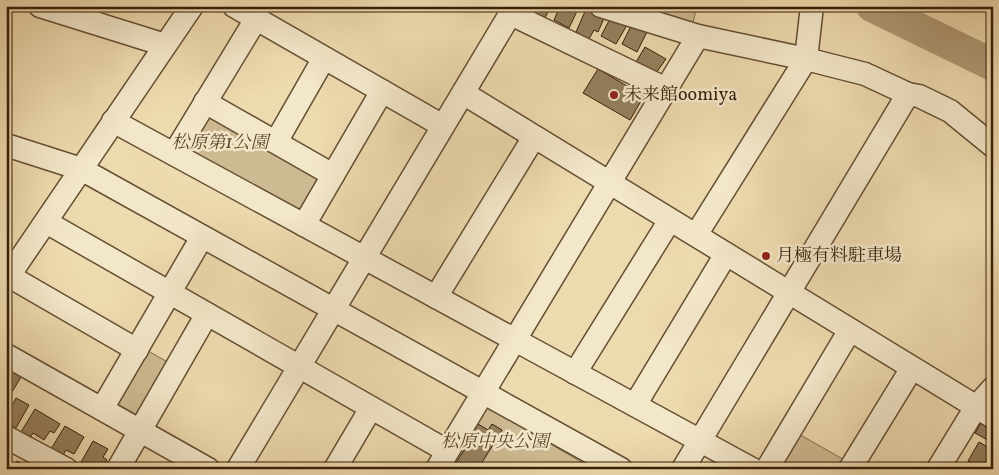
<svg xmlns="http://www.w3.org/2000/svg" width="999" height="475" font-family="Vollkorn,'Noto Serif JP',serif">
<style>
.green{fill:#ceba92;stroke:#826c4d}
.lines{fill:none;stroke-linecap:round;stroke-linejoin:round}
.river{stroke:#af9a76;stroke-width:32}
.building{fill:#95805e;stroke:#361f08}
.minor-casing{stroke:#644e32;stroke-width:25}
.minor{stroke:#f3e7ca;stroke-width:22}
.poi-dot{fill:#8f2418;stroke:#f3e7ca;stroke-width:2}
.labels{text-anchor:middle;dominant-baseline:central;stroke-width:5;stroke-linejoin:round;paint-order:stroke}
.poi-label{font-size:18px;fill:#361f08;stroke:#f3e7ca;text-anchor:start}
.park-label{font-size:18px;font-style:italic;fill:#5c462a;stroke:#f3e7ca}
</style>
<rect width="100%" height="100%" fill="#eddaae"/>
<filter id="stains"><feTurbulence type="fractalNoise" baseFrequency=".004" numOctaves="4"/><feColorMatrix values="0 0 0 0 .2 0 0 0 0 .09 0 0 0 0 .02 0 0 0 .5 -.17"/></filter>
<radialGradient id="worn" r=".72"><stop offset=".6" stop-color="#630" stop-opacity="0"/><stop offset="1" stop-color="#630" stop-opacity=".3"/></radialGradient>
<g class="green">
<path d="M598,6H697L690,35Z"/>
<path d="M206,105L329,175L305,217L179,151Z"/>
<path d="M141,347L173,365L138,425L108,408Z"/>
<path d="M484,405L583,463L579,469H448Z"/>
<path d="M795,432L848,462L844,469H775Z"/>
</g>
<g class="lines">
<path class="river" d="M872,6L993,65"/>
</g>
<g class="building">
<path d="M531,6H551L545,18L530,10Z"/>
<path d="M560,6L579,7L569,28L554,20Z"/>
<path d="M587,7L605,16L598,32L594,30L589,39L576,32Z"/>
<path d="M611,17L627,25L616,44L601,36Z"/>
<path d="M632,24L647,32L637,52L622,44Z"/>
<path d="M645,47L666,59L656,73L636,62Z"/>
<path d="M598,69L644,96L630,120L583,93Z"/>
<path d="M10,364L24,372L6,402V369Z"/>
<path d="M16,398L29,405L16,428L6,423V417Z"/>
<path d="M35,409L60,424L54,433L50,431L44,440L33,433L30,438L21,432Z"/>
<path d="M983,420L993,426V443L975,433Z"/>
<path d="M478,424L488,430L492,424L502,430L478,469H452L474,435L472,434Z"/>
<path d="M65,426L84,437L74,454L66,450L63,455L51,449Z"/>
<path d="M93,441L108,449L103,457L107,460L102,469H88L80,464Z"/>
<path d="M979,442L993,450V469H981L968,461Z"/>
<path d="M17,461L30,469H13Z"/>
</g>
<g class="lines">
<defs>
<g id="minor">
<path d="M40,6L165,45"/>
<path d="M234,6L443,126"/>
<path d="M601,6L698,36L806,59L865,74L908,94L919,96L950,111L993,146"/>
<path d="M511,14L666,89"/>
<path d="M463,93L993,417"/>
<path d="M205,102L333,175"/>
<path d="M113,121L752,469"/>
<path d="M276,142L324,58"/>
<path d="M6,145L81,169L621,469"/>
<path d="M174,154L256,19"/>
<path d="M46,222L447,451"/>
<path d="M304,225L382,91"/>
<path d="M696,235L806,59L812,6"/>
<path d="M9,276L137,350"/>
<path d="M6,280L192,6"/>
<path d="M436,297L534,137"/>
<path d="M6,355L208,469"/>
<path d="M575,373L670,220"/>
<path d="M635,405L726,254"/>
<path d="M102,409L202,237"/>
<path d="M6,437L66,469"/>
<path d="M118,469L207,314"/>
<path d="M238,469L515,6"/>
<path d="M335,469L371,408"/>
<path d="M437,469L698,36"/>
<path d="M683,469L908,94"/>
<path d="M767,469L850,330"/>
<path d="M850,469L912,368"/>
<path d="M938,469L976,407L993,388"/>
</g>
</defs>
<use href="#minor" class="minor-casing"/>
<use href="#minor" class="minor"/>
</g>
<g class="poi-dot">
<circle cx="614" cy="95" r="5"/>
<circle cx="766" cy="256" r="5"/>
</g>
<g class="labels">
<g class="poi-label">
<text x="624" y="95">未来館oomiya</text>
<text x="776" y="256">月極有料駐車場</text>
</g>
<g class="park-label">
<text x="220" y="143">松原第1公園</text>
<text x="495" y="442">松原中央公園</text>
</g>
</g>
<rect width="999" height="475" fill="none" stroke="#eddaae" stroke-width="25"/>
<rect x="8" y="8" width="984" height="460" fill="none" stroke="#361f08" stroke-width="2.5"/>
<rect x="12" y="12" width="974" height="450" fill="none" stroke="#361f08"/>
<rect width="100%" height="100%" filter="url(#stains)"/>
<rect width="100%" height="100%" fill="url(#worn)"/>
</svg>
